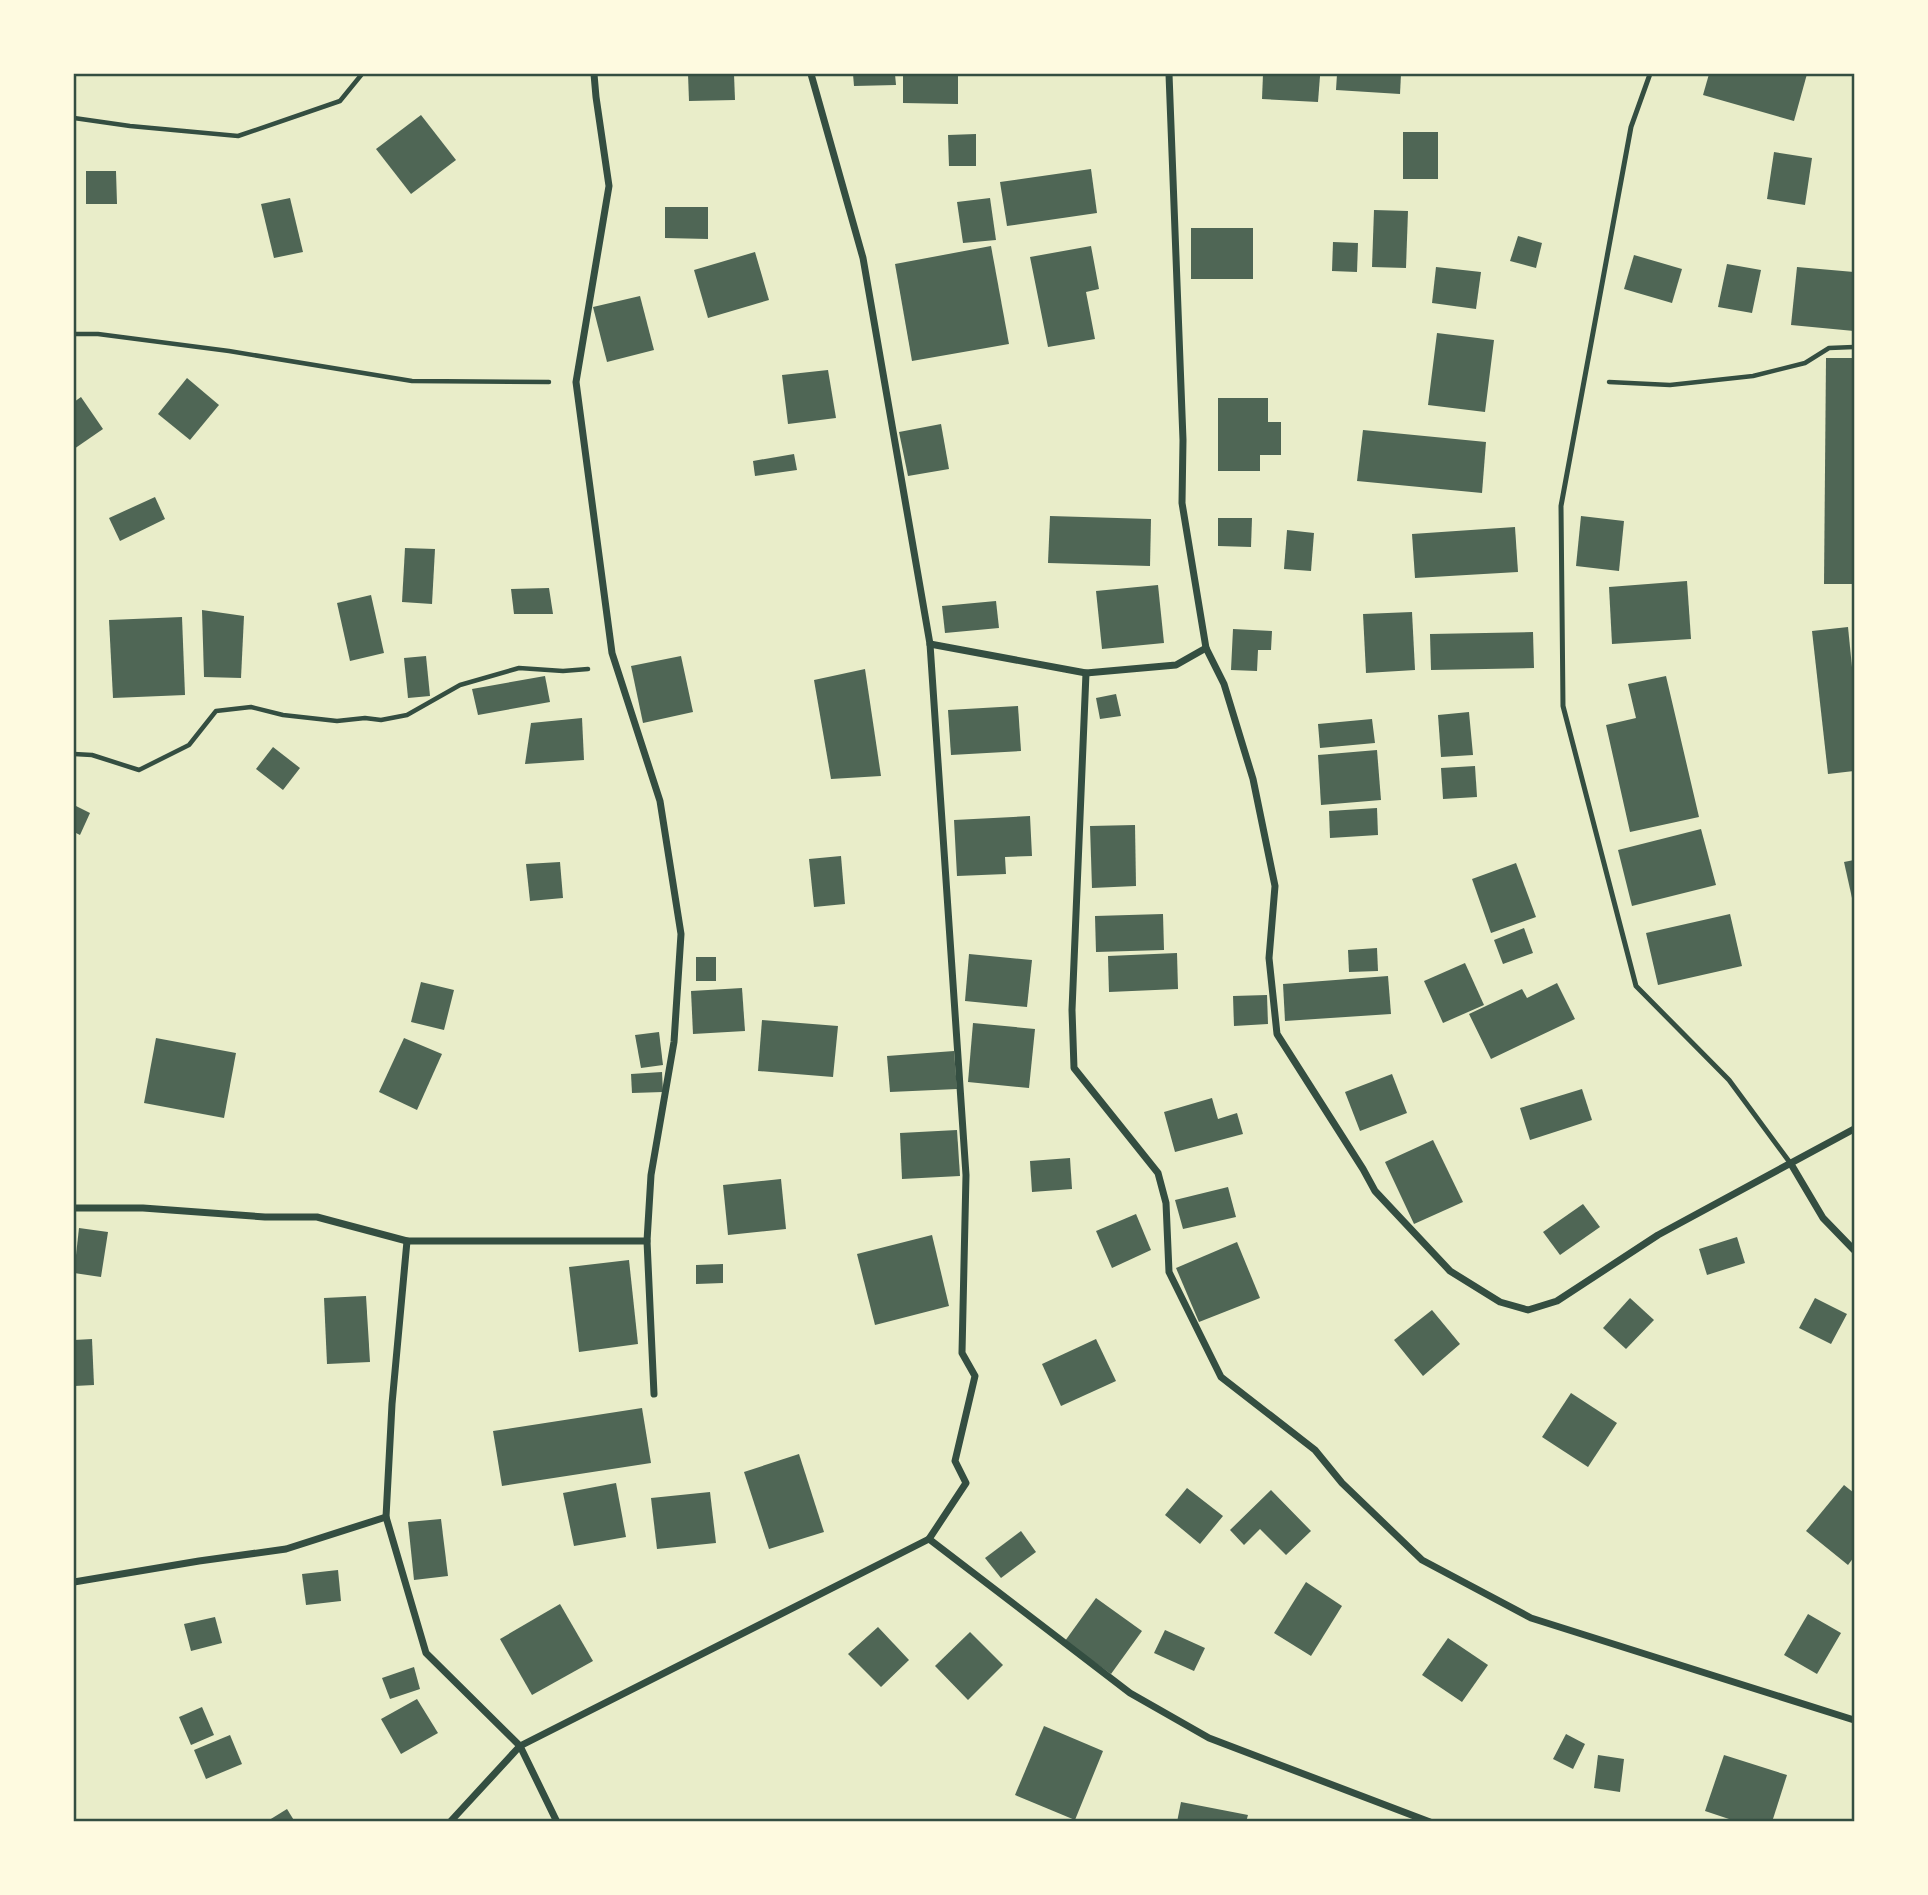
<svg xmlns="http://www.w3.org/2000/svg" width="1928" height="1895" font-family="Figtree,sans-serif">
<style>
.building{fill:#4f6655}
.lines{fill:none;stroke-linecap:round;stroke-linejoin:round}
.path{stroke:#344e41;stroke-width:4.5}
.service{stroke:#344e41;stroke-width:5}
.minor{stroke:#344e41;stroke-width:7}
.neatline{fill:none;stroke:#344e41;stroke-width:2.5}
</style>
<rect width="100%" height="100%" fill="#e9edc9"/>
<g class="building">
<path d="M688,74H734L735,100L689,101Z"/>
<path d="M853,74H895L896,85L854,86Z"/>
<path d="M903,74H958V104L903,103Z"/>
<path d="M1263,74L1320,76L1318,102L1262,99Z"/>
<path d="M1337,74H1401L1400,94L1336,90Z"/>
<path d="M1709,74H1807L1794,121L1703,95Z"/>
<path d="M421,115L456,160L411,194L376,149Z"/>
<rect x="1403" y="132" width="35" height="47"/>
<path d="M976,134V166H949L948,135Z"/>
<path d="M1774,152L1812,158L1805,205L1767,199Z"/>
<path d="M1091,169L1097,213L1007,226L1000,182Z"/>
<path d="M86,171H116L117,204H86Z"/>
<path d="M290,198L303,252L274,258L261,204Z"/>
<path d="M990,198L996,240L963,243L957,202Z"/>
<path d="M665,207H708V239L665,238Z"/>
<path d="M1374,210L1408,211L1406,268L1372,267Z"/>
<rect x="1191" y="228" width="62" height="51"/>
<path d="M1518,236L1542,243L1536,268L1510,261Z"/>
<path d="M1333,242L1358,243L1357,272L1332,271Z"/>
<path d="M991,246L1009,344L912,361L895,264Z"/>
<path d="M1091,246L1099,289L1086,292L1095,339L1048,347L1030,257Z"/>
<path d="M755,252L769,300L708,318L694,270Z"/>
<path d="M1634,255L1682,269L1672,303L1624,289Z"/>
<path d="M1727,264L1761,270L1752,313L1718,307Z"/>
<path d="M1436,267L1481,272L1476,309L1432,303Z"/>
<path d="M1797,267L1854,272V331L1791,325Z"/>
<path d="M640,296L654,350L607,362L593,307Z"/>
<path d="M1437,333L1494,340L1485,412L1428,405Z"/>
<path d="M1826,358H1854V584H1824Z"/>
<path d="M828,370L836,418L788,424L782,375Z"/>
<path d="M187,378L219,405L190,440L158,414Z"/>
<path d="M81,397L103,429L74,449V402Z"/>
<path d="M1218,398H1268V422H1281V455H1260V471H1218Z"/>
<path d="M941,424L949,469L908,476L899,432Z"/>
<path d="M1363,430L1486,442L1482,493L1357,481Z"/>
<path d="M794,454L797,470L755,476L753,461Z"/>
<path d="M155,497L165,519L120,541L109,518Z"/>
<path d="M1050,516L1151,519L1150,566L1048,563Z"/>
<path d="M1581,516L1624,521L1619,571L1576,566Z"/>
<path d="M1218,518H1252L1251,547L1218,546Z"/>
<path d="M1515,527L1518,572L1415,578L1412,534Z"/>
<path d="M1287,530L1314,533L1311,571L1284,569Z"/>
<path d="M405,548L435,549L432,604L402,602Z"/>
<path d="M1687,581L1691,639L1612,644L1609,587Z"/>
<path d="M1158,585L1164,643L1102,649L1096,591Z"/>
<path d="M549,588L553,614H514L511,589Z"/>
<path d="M371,595L384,653L350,661L337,603Z"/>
<path d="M996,601L999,628L945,633L942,606Z"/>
<path d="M202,610L244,616L241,678L204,677Z"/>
<path d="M1412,612L1415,670L1366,673L1363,614Z"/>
<path d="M182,617L185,695L113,698L109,620Z"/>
<path d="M1848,627L1854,687V771L1828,774L1812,631Z"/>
<path d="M1233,629L1272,631L1271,650H1258L1257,671L1231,670Z"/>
<path d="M1533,632L1534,668L1431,670L1430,634Z"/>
<path d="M426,656L430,696L408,698L404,658Z"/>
<path d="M681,656L693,712L643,723L631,666Z"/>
<path d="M865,669L881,776L831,779L814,680Z"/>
<path d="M545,676L550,702L478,715L472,689Z"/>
<path d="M1666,676L1699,817L1630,832L1606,725L1636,718L1628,684Z"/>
<path d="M1116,694L1121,716L1100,719L1096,698Z"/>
<path d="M1018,706L1021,751L951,755L948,710Z"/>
<path d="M1469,712L1473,755L1441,757L1438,715Z"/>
<path d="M582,718L584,760L525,764L531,723Z"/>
<path d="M1372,719L1375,743L1320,748L1318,724Z"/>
<path d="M273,747L300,768L283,790L256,769Z"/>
<path d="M1377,750L1381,800L1321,805L1318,755Z"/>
<path d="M1475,766L1477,797L1443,799L1441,768Z"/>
<path d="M74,805L90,813L80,835L74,832Z"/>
<path d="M1377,808L1378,835L1330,838L1329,811Z"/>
<path d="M1030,816L1032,856L1005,857L1006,874L957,876L954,820Z"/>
<path d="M1135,825L1136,886L1092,888L1090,826Z"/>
<path d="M1701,829L1716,885L1632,906L1618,850Z"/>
<path d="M841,856L845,904L814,907L809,859Z"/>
<path d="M1854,860V898H1852L1844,862Z"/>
<path d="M560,862L563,898L530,901L526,864Z"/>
<path d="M1516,863L1536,917L1491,933L1472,879Z"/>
<path d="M1163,914L1164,950L1096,952L1095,916Z"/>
<path d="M1730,914L1742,966L1658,985L1646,933Z"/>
<path d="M1524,928L1533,953L1503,964L1494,940Z"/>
<path d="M1377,948L1378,971L1349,972L1348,950Z"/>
<path d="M1177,953L1178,989L1109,992L1108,956Z"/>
<path d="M969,954L1032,960L1027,1007L965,1001Z"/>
<rect x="696" y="957" width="20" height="24"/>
<path d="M1465,963L1484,1005L1443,1023L1424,981Z"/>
<path d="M1388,976L1391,1014L1285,1021L1283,984Z"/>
<path d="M421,982L454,990L444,1030L411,1022Z"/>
<path d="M1557,983L1575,1019L1491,1059L1469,1014L1522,989L1527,998Z"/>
<path d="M742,988L745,1031L693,1034L691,991Z"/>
<path d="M1267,995L1268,1024L1234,1026L1233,996Z"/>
<path d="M762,1020L838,1026L833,1077L758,1071Z"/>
<path d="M973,1023L1035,1029L1029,1088L968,1082Z"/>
<path d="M659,1032L663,1065L641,1068L635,1035Z"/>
<path d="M156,1038L236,1053L224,1118L144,1103Z"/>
<path d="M404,1038L442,1054L417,1110L379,1092Z"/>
<path d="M954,1051L957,1089L890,1092L887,1056Z"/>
<path d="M662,1072L663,1092L632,1093L631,1074Z"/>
<path d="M1392,1074L1407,1113L1360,1131L1345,1092Z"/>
<path d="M1582,1089L1592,1120L1530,1140L1520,1108Z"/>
<path d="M1212,1098L1218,1119L1237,1113L1243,1134L1175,1152L1164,1112Z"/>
<path d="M957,1130L960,1176L902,1179L900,1133Z"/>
<path d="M1433,1140L1463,1202L1414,1224L1385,1162Z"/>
<path d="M1070,1158L1072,1189L1032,1192L1030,1161Z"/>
<path d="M781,1179L786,1229L728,1235L723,1185Z"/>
<path d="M1228,1187L1236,1217L1183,1229L1175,1200Z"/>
<path d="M1583,1204L1600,1227L1560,1255L1543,1232Z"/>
<path d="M1136,1214L1151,1250L1112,1268L1096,1231Z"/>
<path d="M79,1228L108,1232L101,1277L74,1273Z"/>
<path d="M932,1235L949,1306L875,1325L857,1254Z"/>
<path d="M1737,1237L1745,1263L1707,1275L1699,1249Z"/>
<path d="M1237,1242L1260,1298L1199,1322L1176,1268Z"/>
<path d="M629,1260L638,1344L579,1352L569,1267Z"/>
<path d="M723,1264V1283L696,1284V1265Z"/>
<path d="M366,1296L370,1362L327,1364L324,1298Z"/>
<path d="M1630,1298L1654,1320L1626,1349L1603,1328Z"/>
<path d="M1815,1298L1847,1314L1831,1344L1799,1328Z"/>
<path d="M1432,1310L1460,1344L1423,1376L1394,1340Z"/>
<path d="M92,1339L94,1385L74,1386V1340Z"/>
<path d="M1096,1339L1116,1381L1061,1406L1042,1364Z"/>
<path d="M1571,1393L1617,1423L1588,1467L1542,1437Z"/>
<path d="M642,1408L651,1463L502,1486L493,1431Z"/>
<path d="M799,1454L824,1532L769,1549L744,1472Z"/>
<path d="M616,1483L626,1537L574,1546L563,1493Z"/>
<path d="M1844,1485L1854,1493V1557L1848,1565L1806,1531Z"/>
<path d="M1187,1488L1223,1516L1200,1544L1165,1515Z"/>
<path d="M1271,1490L1311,1531L1286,1555L1260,1529L1244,1545L1230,1530Z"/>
<path d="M710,1492L716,1543L657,1549L651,1498Z"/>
<path d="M441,1519L448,1576L414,1580L408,1522Z"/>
<path d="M1021,1531L1036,1552L1001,1578L985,1558Z"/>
<path d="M338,1570L341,1601L306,1605L302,1574Z"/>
<path d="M1306,1582L1342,1606L1311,1656L1274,1633Z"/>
<path d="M1096,1598L1142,1631L1111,1674L1065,1641Z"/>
<path d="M560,1604L593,1661L532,1695L500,1639Z"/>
<path d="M1808,1614L1841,1633L1817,1674L1784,1655Z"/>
<path d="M215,1617L222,1643L191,1651L184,1624Z"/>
<path d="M878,1627L909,1660L881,1687L848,1654Z"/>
<path d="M1165,1630L1205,1648L1194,1671L1154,1653Z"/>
<path d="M970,1632L1003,1665L968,1700L935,1666Z"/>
<path d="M1448,1638L1488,1665L1462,1702L1422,1675Z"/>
<path d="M414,1667L420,1689L390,1699L382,1678Z"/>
<path d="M417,1699L438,1733L401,1754L381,1719Z"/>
<path d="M202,1707L214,1735L191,1745L179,1717Z"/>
<path d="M1044,1726L1103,1751L1075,1820L1015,1795Z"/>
<path d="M1566,1734L1585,1744L1573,1769L1553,1759Z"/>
<path d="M230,1735L242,1764L206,1779L194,1750Z"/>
<path d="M1598,1755L1624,1759L1620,1792L1594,1788Z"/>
<path d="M1724,1755L1787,1775L1772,1822H1738L1705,1811Z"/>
<path d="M1181,1802L1248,1815L1246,1822H1177Z"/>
<path d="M287,1809L295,1822H266Z"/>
</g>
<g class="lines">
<g class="path">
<path d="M74,118L130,126L238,136L340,101L362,74"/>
<path d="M74,334H98L229,351L412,381L549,382"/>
<path d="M1609,382L1670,385L1753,376L1805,363L1829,348L1854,347"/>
<path d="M74,754L92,755L139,770L189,745L216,711L251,707L283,715L337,721L365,718L381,720L407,715L460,685L519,668L563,671L588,669"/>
</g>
<path class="service" d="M1650,74L1631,127L1561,506L1563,706L1636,986L1729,1080L1791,1164"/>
<g class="minor">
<path d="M594,74L596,97L609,186L576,382L612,653L660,801L681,934L674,1042L651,1175L647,1241L654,1394"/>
<path d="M811,74L863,258L930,644L966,1175L962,1353L975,1376L955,1461L966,1483L929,1539L1130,1693L1209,1738L1430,1822"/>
<path d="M1169,74L1183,440L1182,503L1206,648L1224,684L1253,779L1275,886L1269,958L1277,1034L1363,1169L1375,1191L1450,1271L1500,1302L1528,1310L1557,1301L1658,1235L1854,1129"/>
<path d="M930,644L1086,673L1176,665L1206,648"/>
<path d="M1086,673L1072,1010L1074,1068L1158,1173L1166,1203L1169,1272L1221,1377L1315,1450L1342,1483L1422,1560L1531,1618L1854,1720"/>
<path d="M1791,1164L1823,1218L1854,1250"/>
<path d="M74,1208H143L265,1217H317L407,1241H647"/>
<path d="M407,1241L392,1404L386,1517L426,1653L520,1746L557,1822"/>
<path d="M74,1582L199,1561L286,1549L386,1517"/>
<path d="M450,1822L520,1746L929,1539"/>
</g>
</g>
<rect width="1928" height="1895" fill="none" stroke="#fefae0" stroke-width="150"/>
<rect x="75" y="75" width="1778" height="1745" class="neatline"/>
</svg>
